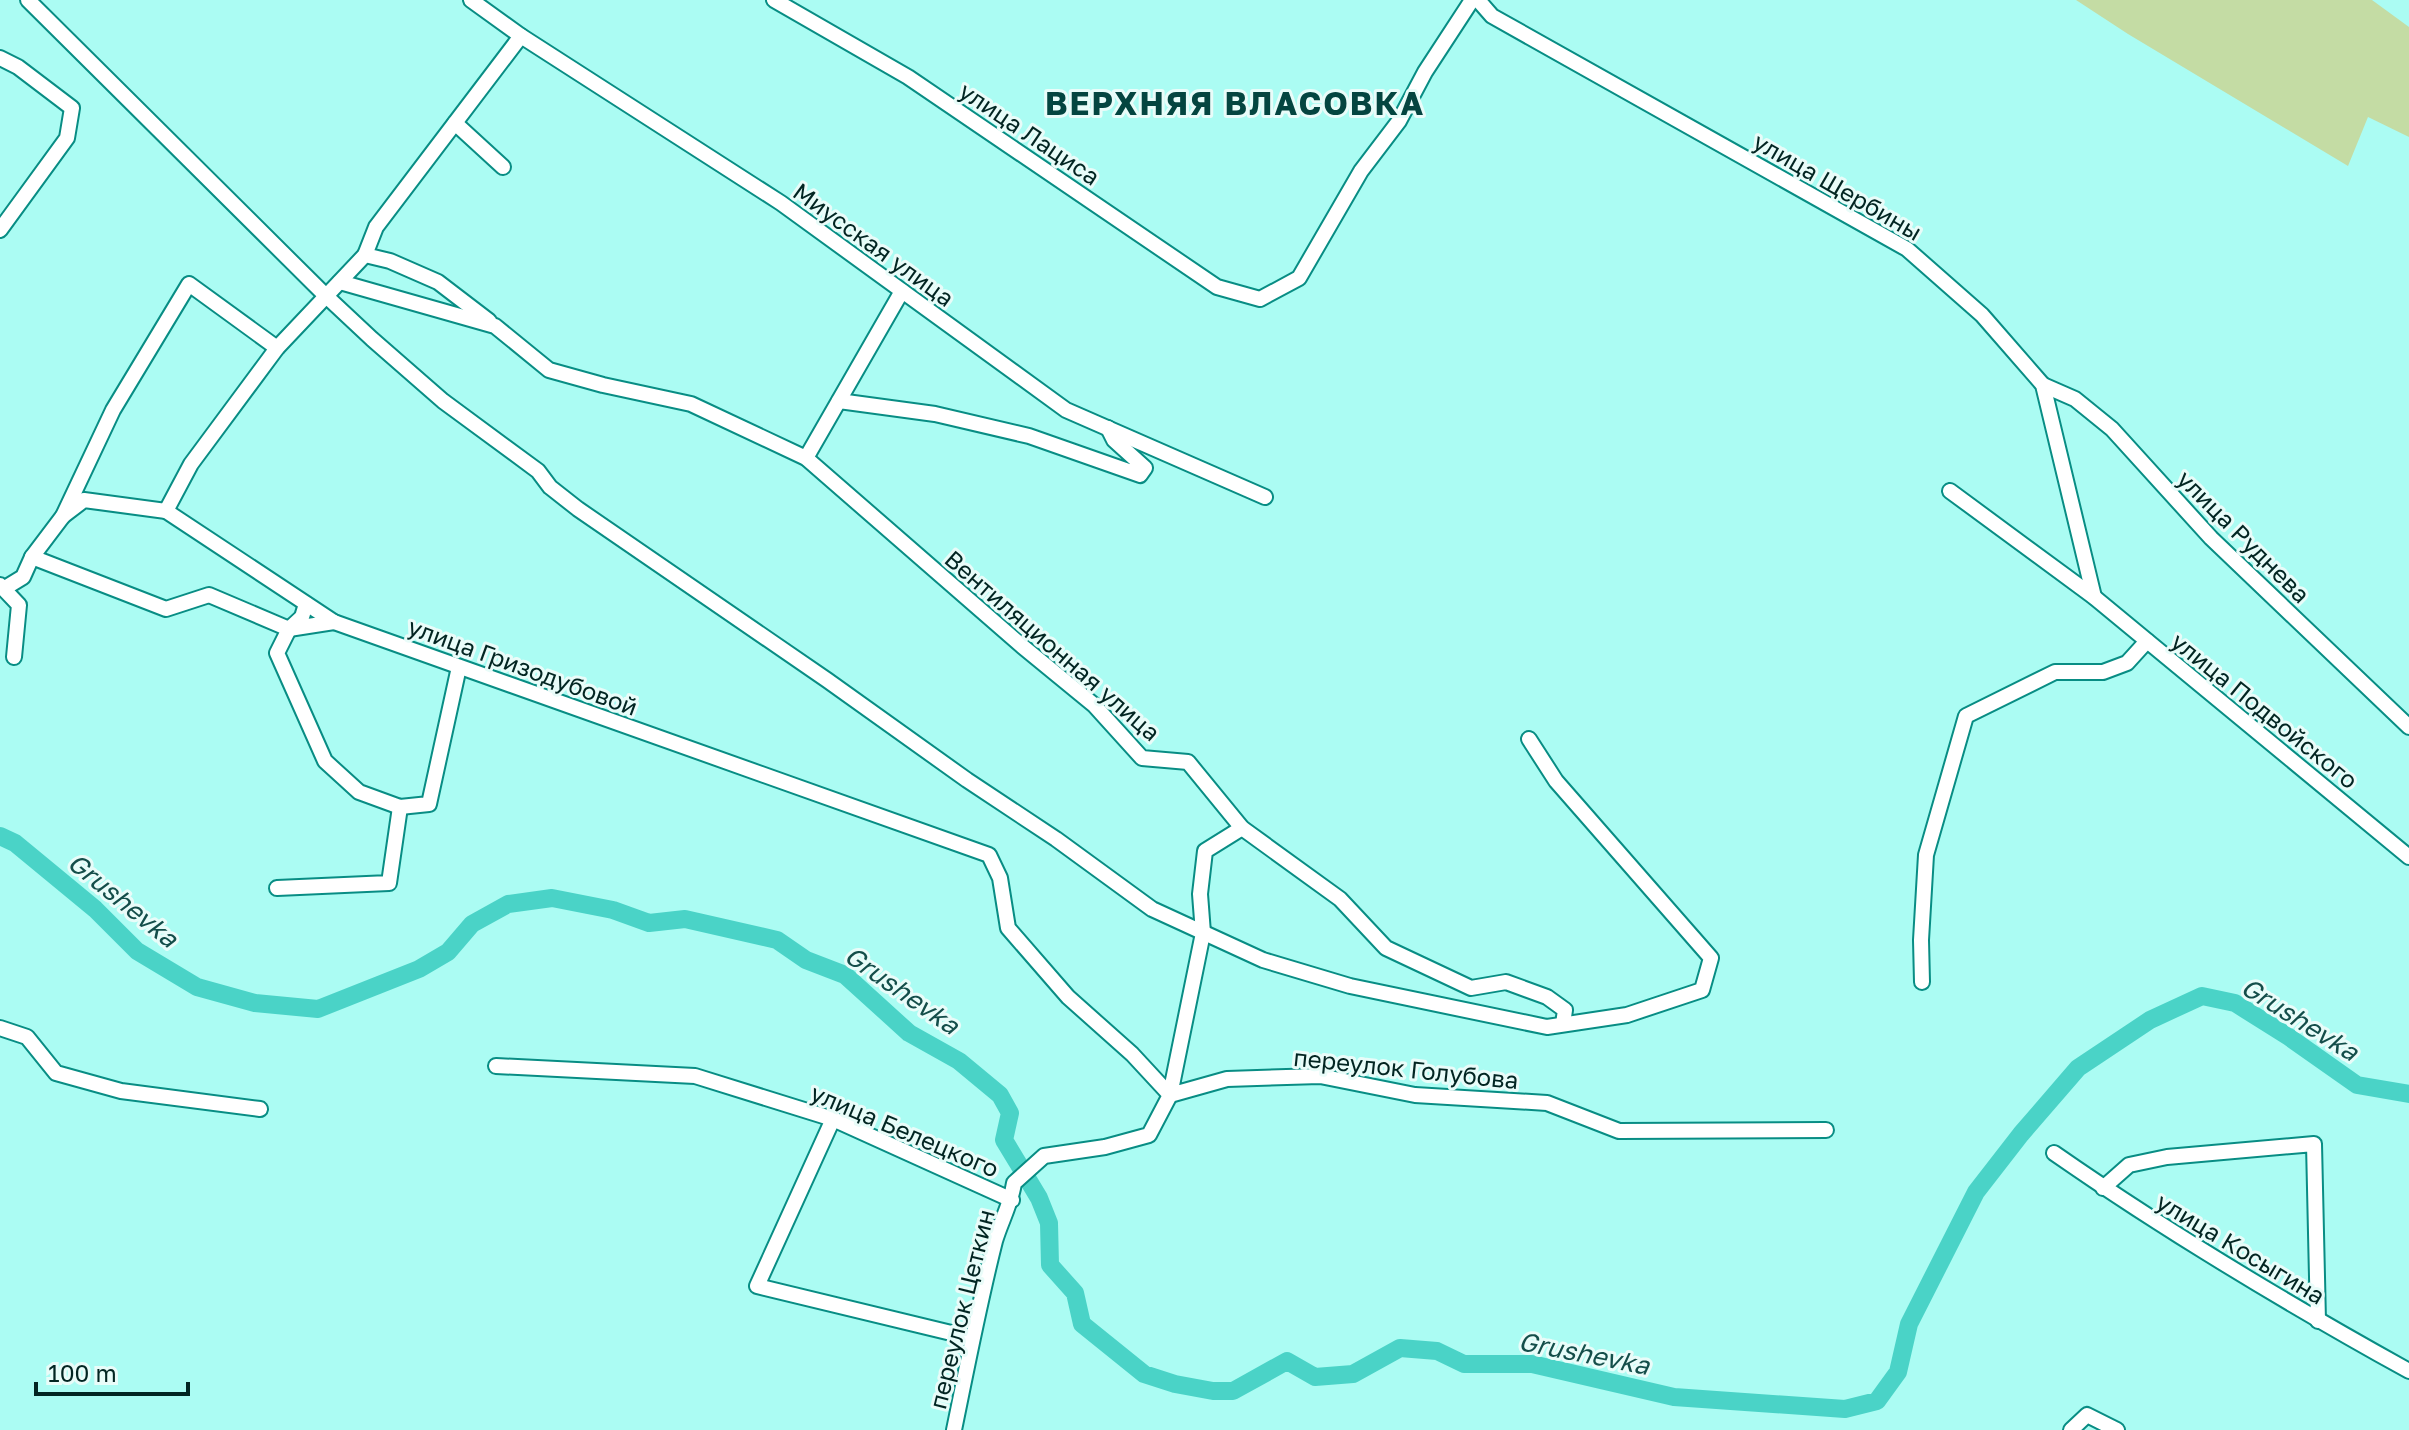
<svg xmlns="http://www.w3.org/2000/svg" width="2409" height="1430" font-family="'Golos Text',sans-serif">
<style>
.green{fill:#c4dca4}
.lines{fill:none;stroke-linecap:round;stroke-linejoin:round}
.river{stroke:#4ad3c7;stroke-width:18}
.minor-casing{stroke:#088d84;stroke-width:18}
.minor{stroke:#fff;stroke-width:14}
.labels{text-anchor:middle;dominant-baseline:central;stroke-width:6;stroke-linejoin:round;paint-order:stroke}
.street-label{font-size:24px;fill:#022522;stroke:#e9fcf9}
.water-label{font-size:26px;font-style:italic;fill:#144e4a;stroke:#e9fcf9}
.district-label{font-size:32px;font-weight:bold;letter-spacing:2px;fill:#044540;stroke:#e9fcf9}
</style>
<rect width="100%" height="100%" fill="#abfcf3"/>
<path class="green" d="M2076,0H2372L2409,27V137L2368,117L2348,166L2128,34Z"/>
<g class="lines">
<path class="river" d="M0,836L15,843L95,909L137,951L197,987L255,1003L318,1009L419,969L448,952L472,924L508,904L552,898L613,910L649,923L685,919L777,940L806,960L845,975L909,1033L959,1061L1000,1095L1010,1113L1004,1140L1039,1198L1049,1223L1050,1265L1075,1293L1082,1324L1144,1374L1175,1384L1213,1391H1233L1287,1361L1315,1377L1353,1374L1400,1348L1437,1351L1464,1364H1532L1674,1397L1845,1409L1877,1401L1898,1372L1909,1324L1976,1192L2021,1134L2078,1068L2150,1020L2202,996L2235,1003L2289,1037L2357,1085L2409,1094"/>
<defs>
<g id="minor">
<path d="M28,0L325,295L372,339L443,401L538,471L550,487L578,509L827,680L967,780L1056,839L1152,909L1263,960L1350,986L1547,1027L1627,1015L1702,990L1711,958L1556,781L1529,739"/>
<path d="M471,0L521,36L781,203L1066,410L1265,497"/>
<path d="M774,0L908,77L1217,287L1260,299L1299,278L1361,171L1399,121L1425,72L1472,0"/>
<path d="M1478,0L1492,16L1907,249L1982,315L2043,385L2094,597"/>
<path d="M0,58L18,67L72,108L67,138L0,230"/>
<path d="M455,123L503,167"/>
<path d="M365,255L390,261L438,282L489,321"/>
<path d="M340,282L495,326L549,370L603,385L691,404L806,458L1022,646L1094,705L1142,758L1188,762L1242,828L1340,899L1386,948L1471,988L1506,982L1547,997L1565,1010L1563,1024"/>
<path d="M2043,385L2075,399L2112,429L2211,538L2409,727"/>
<path d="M839,401L935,414L1029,436L1140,475L1145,468L1114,440L1108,428"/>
<path d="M806,458L902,291"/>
<path d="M1950,491L2094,597L2409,857"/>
<path d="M166,511L191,464L277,348L365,255L376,227L521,36"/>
<path d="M63,516L84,500L166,511L334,622L989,855L1000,878L1008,928L1068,997L1132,1054L1170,1095L1149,1135L1105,1147L1044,1156L1014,1183C1011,1204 1001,1221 995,1241C979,1304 967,1367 954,1430"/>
<path d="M32,557L166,609L209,595L289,629L334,622"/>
<path d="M0,585L19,605L14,657"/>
<path d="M5,588L23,577L32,557L63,516L113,410L189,284L277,348"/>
<path d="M306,604L302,617L289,629L277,653L325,761L359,792L400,807L429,804L459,667"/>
<path d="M1242,828L1205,851L1200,894L1203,933L1170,1095L1227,1079L1320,1076L1415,1095L1547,1103L1619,1131L1826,1130"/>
<path d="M277,888L389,883L400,807"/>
<path d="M1922,982L1921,940L1926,855L1966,716L2055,672H2103L2127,663L2147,641"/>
<path d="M0,1028L27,1037L56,1073L121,1091L260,1109"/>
<path d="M496,1066L695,1076L833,1119L1012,1200"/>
<path d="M833,1119L757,1286L972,1338"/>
<path d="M2054,1153C2169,1233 2288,1304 2409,1371"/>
<path d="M2103,1188L2129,1165L2167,1157L2314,1144L2318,1321"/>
<path d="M2071,1430L2087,1415L2117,1430"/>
</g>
</defs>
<use href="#minor" class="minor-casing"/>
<use href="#minor" class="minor"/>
</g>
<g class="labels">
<g class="street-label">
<text transform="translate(1030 133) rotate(34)">улица Лациса</text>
<text transform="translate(1838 186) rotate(30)">улица Щербины</text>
<text transform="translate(874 244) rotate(36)">Миусская улица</text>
<text transform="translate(2244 536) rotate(45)">улица Руднева</text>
<text transform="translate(1053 645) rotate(41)">Вентиляционная улица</text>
<text transform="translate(523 666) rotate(20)">улица Гризодубовой</text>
<text transform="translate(2265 710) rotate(39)">улица Подвойского</text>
<text transform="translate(1406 1068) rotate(6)">переулок Голубова</text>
<text transform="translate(905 1130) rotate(23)">улица Белецкого</text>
<text transform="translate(2241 1248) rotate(31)">улица Косыгина</text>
<text transform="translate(961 1309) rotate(-76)">переулок Цеткин</text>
</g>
<g class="water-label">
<text transform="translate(123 900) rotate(39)">Grushevka</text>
<text transform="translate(902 990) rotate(35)">Grushevka</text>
<text transform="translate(2300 1019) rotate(32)">Grushevka</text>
<text transform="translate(1584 1353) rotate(11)">Grushevka</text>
</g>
<g class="district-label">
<text x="1235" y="103">ВЕРХНЯЯ ВЛАСОВКА</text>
</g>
</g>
<path d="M36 1382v12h152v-12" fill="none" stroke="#022522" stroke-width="4"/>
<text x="48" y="1382" font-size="24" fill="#022522" stroke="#e9fcf9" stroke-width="6" paint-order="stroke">100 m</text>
</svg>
